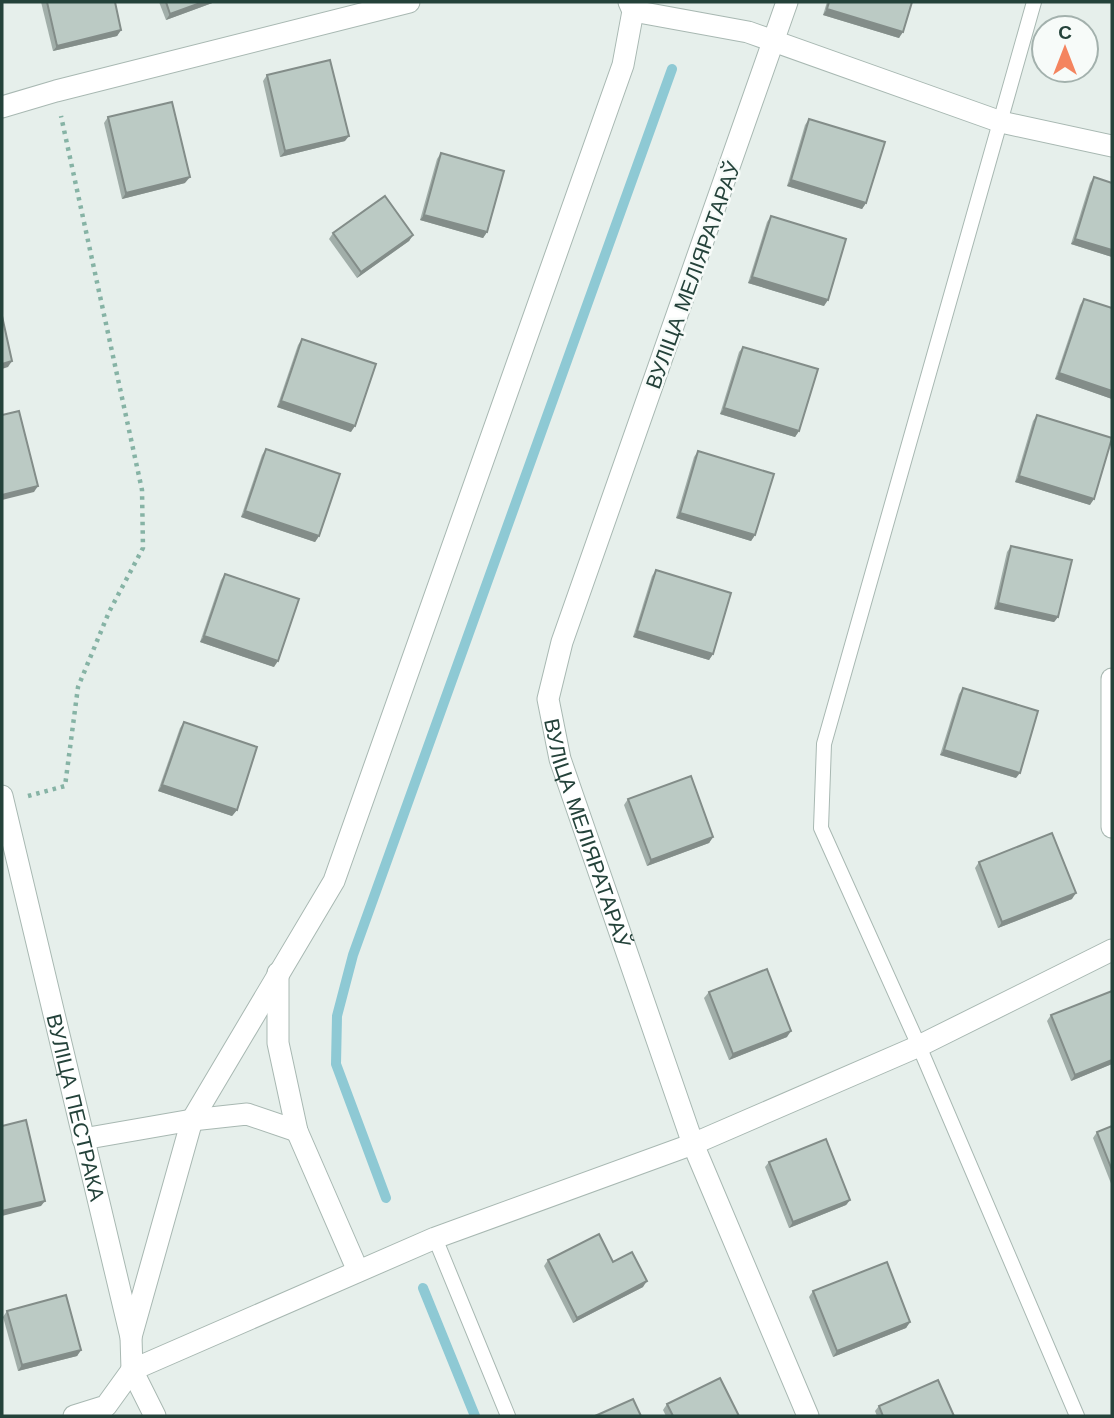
<svg xmlns="http://www.w3.org/2000/svg" width="1114" height="1418" font-family="'Work Sans',sans-serif">
<style>
.lines{fill:none;stroke-linecap:round;stroke-linejoin:round}
.stream{stroke:#8ec9d4;stroke-width:10}
.service-casing{stroke:#a8b8b2;stroke-width:16}
.minor-casing{stroke:#a8b8b2;stroke-width:23}
.path{stroke:#86b3a5;stroke-width:4.5;stroke-dasharray:3.5 5;stroke-linecap:butt}
.service{stroke:#fff;stroke-width:14}
.minor{stroke:#fff;stroke-width:21}
.wall{fill:#a1aea9}
.shaded-wall{fill:#838d89}
.building{fill:#bbcac4;stroke:#838d89;stroke-width:2}
.labels{text-anchor:middle;dominant-baseline:central;stroke-width:5;stroke-linejoin:round;paint-order:stroke}
.street-label{font-size:21px;fill:#24423a;stroke:#f7fbf9}
</style>
<rect width="100%" height="100%" fill="#e6efeb"/>
<g class="lines">
<g class="stream">
<path d="M386,1198L336,1064L337,1016L353,955L672,69"/>
<path d="M423,1288L475,1416"/>
</g>
<defs>
<g id="service">
<path d="M1034,2L824,744L821,828L919,1046L1077,1416"/>
<path d="M435,1238L508,1416"/>
</g>
<g id="minor">
<path id="s1" d="M787,2L562,642L548,699L560,759L693,1144L808,1416"/>
<path d="M633,11L748,32L1001,122L1112,146"/>
<path d="M2,107L56,91L409,2"/>
<path d="M1112,679V827"/>
<path id="s2" d="M2,796L131,1337L132,1370L155,1416"/>
<path d="M278,973V1043L297,1131L358,1271"/>
<path d="M83,1139L192,1120L247,1114L297,1131"/>
<path d="M131,1337L192,1120L334,881L623,65L633,11L629,2"/>
<path d="M74,1416L106,1406L132,1370L435,1238L693,1144L919,1046L1112,950"/>
</g>
</defs>
<use href="#service" class="service-casing"/>
<use href="#minor" class="minor-casing"/>
<path class="path" d="M28,796L65,786L78,687L109,612L143,548L142,490L61,116"/>
<use href="#service" class="service"/>
<use href="#minor" class="minor"/>
</g>
<g class="wall">
<path d="M41,2H115L121,30L117,36L53,51Z"/>
<path d="M159,2H215L166,20Z"/>
<path d="M827,2H912L899,38L823,15Z"/>
<path d="M267,75L345,141L280,157L263,81Z"/>
<path d="M108,117L185,183L122,199L104,123Z"/>
<path d="M809,119L866,203L862,209L787,186L805,125Z"/>
<path d="M441,153L487,232L483,238L420,220L437,159Z"/>
<path d="M1094,177L1112,183V257L1071,244L1090,183Z"/>
<path d="M771,216L824,306L748,283L767,222Z"/>
<path d="M333,233L413,235L409,241L357,278L329,239Z"/>
<path d="M1084,299L1112,308V399L1055,379L1080,305Z"/>
<path d="M302,339L351,432L277,407L298,345Z"/>
<path d="M743,347L799,431L795,437L720,414L739,352Z"/>
<path d="M1037,415L1090,505L1015,482L1033,421Z"/>
<path d="M266,449L319,536L315,542L241,517L262,455Z"/>
<path d="M698,451L755,535L751,541L676,518L694,457Z"/>
<path d="M1011,546L1058,617L1054,622L994,609L1007,552Z"/>
<path d="M656,570L713,654L709,660L633,637L652,576Z"/>
<path d="M225,574L274,667L200,642L221,580Z"/>
<path d="M963,688L1016,778L940,755L959,694Z"/>
<path d="M184,722L237,810L232,816L158,791L180,728Z"/>
<path d="M628,799L713,837L709,843L647,866L624,805Z"/>
<path d="M979,862L1072,899L998,928L975,868Z"/>
<path d="M1112,991V1064L1071,1081L1047,1021L1051,1015Z"/>
<path d="M709,992L787,1037L729,1060L704,998Z"/>
<path d="M1112,1126V1186L1093,1138L1097,1132Z"/>
<path d="M769,1162L850,1200L846,1205L789,1228L765,1167Z"/>
<path d="M548,1260L613,1262L643,1287L573,1323L544,1266Z"/>
<path d="M813,1291L910,1322L906,1328L833,1357L809,1297Z"/>
<path d="M7,1311L81,1350L77,1356L18,1371L3,1317Z"/>
<path d="M667,1404L739,1416H666L663,1410Z"/>
<path d="M879,1406L954,1416H877L875,1411Z"/>
</g>
<g class="shaded-wall">
<path d="M203,2H215L166,20L170,14Z"/>
<path d="M827,9L903,32L899,38L823,15Z"/>
<path d="M121,30L117,36L53,51L57,46Z"/>
<path d="M349,136L345,141L280,157L285,151Z"/>
<path d="M190,177L185,183L122,199L126,193Z"/>
<path d="M791,180L866,203L862,209L787,186Z"/>
<path d="M424,215L487,232L483,238L420,220Z"/>
<path d="M413,235L409,241L357,278L361,272Z"/>
<path d="M1075,239L1112,250V257L1071,244Z"/>
<path d="M752,277L828,300L824,306L748,283Z"/>
<path d="M12,361L8,367L2,369V364Z"/>
<path d="M1059,373L1112,391V399L1055,379Z"/>
<path d="M281,401L355,426L351,432L277,407Z"/>
<path d="M724,408L799,431L795,437L720,414Z"/>
<path d="M1019,476L1094,499L1090,505L1015,482Z"/>
<path d="M38,486L34,492L2,500V495Z"/>
<path d="M245,511L319,536L315,542L241,517Z"/>
<path d="M680,513L755,535L751,541L676,518Z"/>
<path d="M998,603L1058,617L1054,622L994,609Z"/>
<path d="M637,631L713,654L709,660L633,637Z"/>
<path d="M204,636L278,661L274,667L200,642Z"/>
<path d="M944,750L1020,773L1016,778L940,755Z"/>
<path d="M162,785L237,810L232,816L158,791Z"/>
<path d="M713,837L709,843L647,866L651,860Z"/>
<path d="M1076,893L1072,899L998,928L1002,922Z"/>
<path d="M791,1031L787,1037L729,1060L733,1054Z"/>
<path d="M1112,1060V1064L1071,1081L1075,1075Z"/>
<path d="M850,1200L846,1205L789,1228L793,1222Z"/>
<path d="M45,1201L41,1206L2,1216V1211Z"/>
<path d="M647,1281L643,1287L573,1323L577,1318Z"/>
<path d="M910,1322L906,1328L833,1357L837,1351Z"/>
<path d="M81,1350L77,1356L18,1371L22,1365Z"/>
</g>
<g class="building">
<path d="M47,2H115L121,30L57,46Z"/>
<path d="M166,2H203L170,14Z"/>
<path d="M829,2H912L903,32L827,9Z"/>
<path d="M330,60L349,136L285,151L267,75Z"/>
<path d="M172,102L190,177L126,193L108,117Z"/>
<path d="M809,119L885,142L866,203L791,180Z"/>
<path d="M441,153L504,171L487,232L424,215Z"/>
<path d="M1094,177L1112,183V250L1075,239Z"/>
<path d="M385,196L413,235L361,272L333,233Z"/>
<path d="M771,216L846,239L828,300L752,277Z"/>
<path d="M1084,299L1112,308V391L1059,373Z"/>
<path d="M2,316L12,361L2,364Z"/>
<path d="M302,339L376,364L355,426L281,401Z"/>
<path d="M743,347L818,369L799,431L724,408Z"/>
<path d="M19,411L38,486L2,495V415Z"/>
<path d="M1037,415L1112,438L1094,499L1019,476Z"/>
<path d="M266,449L340,474L319,536L245,511Z"/>
<path d="M698,451L774,474L755,535L680,513Z"/>
<path d="M1011,546L1072,560L1058,617L998,603Z"/>
<path d="M656,570L731,593L713,654L637,631Z"/>
<path d="M225,574L299,599L278,661L204,636Z"/>
<path d="M963,688L1038,711L1020,773L944,750Z"/>
<path d="M184,722L257,747L237,810L162,785Z"/>
<path d="M691,776L713,837L651,860L628,799Z"/>
<path d="M1052,833L1076,893L1002,922L979,862Z"/>
<path d="M767,969L791,1031L733,1054L709,992Z"/>
<path d="M1112,991V1060L1075,1075L1051,1015Z"/>
<path d="M26,1120L45,1201L2,1211V1126Z"/>
<path d="M1112,1126V1170L1097,1132Z"/>
<path d="M826,1139L850,1200L793,1222L769,1162Z"/>
<path d="M599,1234L613,1262L632,1252L647,1281L577,1318L548,1260Z"/>
<path d="M887,1262L910,1322L837,1351L813,1291Z"/>
<path d="M66,1295L81,1350L22,1365L7,1311Z"/>
<path d="M720,1378L739,1416H673L667,1404Z"/>
<path d="M938,1380L954,1416H883L879,1406Z"/>
<path d="M633,1399L641,1416H595Z"/>
</g>
<g class="labels">
<g class="street-label">
<text transform="translate(693 275) rotate(-70)">ВУЛІЦА МЕЛІЯРАТАРАЎ</text>
<text stroke="none"><textPath href="#s1" startOffset="877">ВУЛІЦА МЕЛІЯРАТАРАЎ</textPath></text>
<text stroke="none"><textPath href="#s2" startOffset="320">ВУЛІЦА ПЕСТРАКА</textPath></text>
</g>
</g>
<rect width="1114" height="1418" fill="none" stroke="#24423a" stroke-width="7"/>
<g transform="translate(1065 49)"><circle r="33" fill="#f7fbf9" stroke="#a3b1ad" stroke-width="2"/>
<path d="M0-5L12 26L0 18L-12 26Z" fill="#f4845f"/>
<text y="-10" font-size="19" font-weight="bold" text-anchor="middle" fill="#24423a">С</text>
</g>
</svg>
